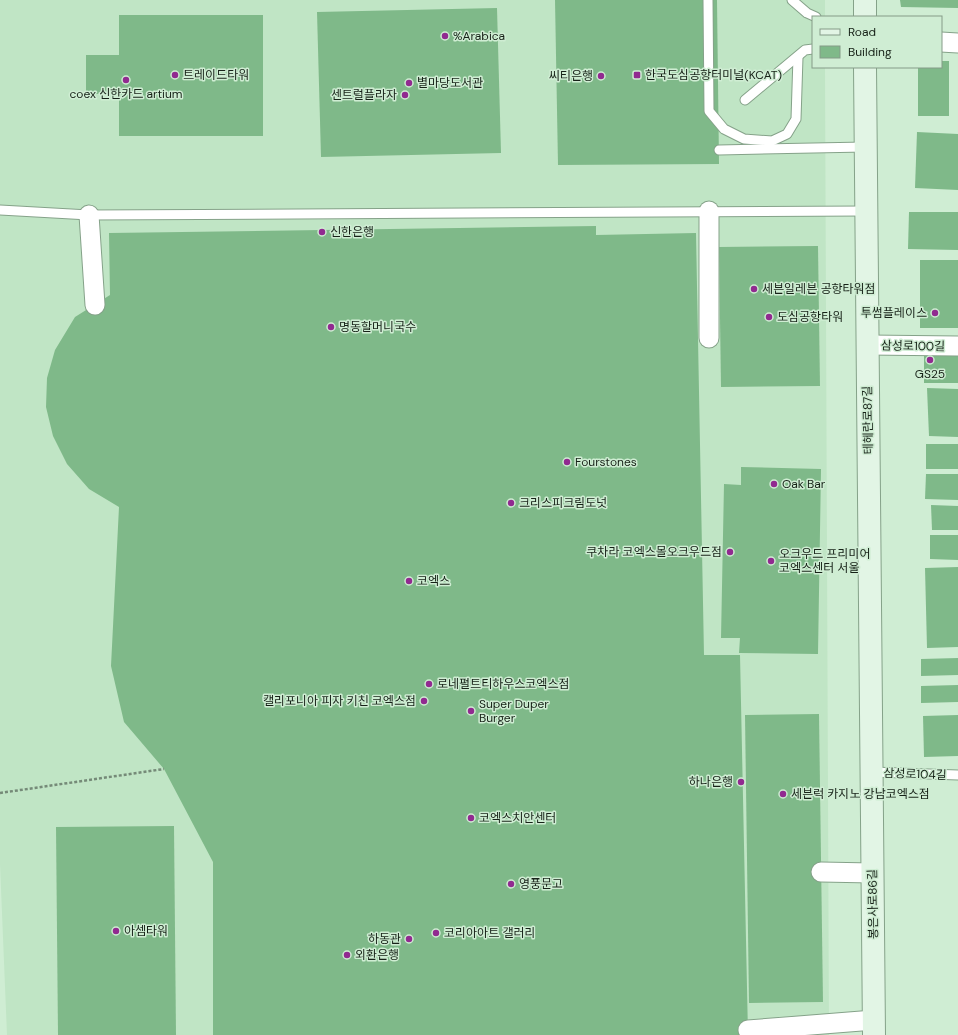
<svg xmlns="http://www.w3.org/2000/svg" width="958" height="1035" font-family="'DM Sans','Noto Sans KR',sans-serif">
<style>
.built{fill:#c0e5c5}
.building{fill:#7fb989}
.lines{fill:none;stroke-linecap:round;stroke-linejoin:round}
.lane-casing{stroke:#85a289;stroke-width:11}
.street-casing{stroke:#85a289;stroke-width:21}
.secondary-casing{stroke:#85a289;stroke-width:24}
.path{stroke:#758a78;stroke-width:2.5;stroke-dasharray:3 2;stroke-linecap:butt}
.lane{stroke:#fff;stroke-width:9}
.street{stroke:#fff;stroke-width:19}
.secondary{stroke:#e2f5e5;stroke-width:22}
.poi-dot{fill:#912a90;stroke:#cfedd3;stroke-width:1.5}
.labels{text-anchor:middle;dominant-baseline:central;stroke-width:3;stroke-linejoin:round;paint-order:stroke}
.poi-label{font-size:12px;fill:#162117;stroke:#cfedd3;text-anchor:start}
.street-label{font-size:12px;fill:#162117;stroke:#cfedd3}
</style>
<rect width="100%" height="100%" fill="#cfedd3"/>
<path class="built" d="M0,0H825V17H813V67H825L829,1035H7L0,864Z"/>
<g class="building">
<path d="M555,0H717L719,164L558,165Z"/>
<path d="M900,0H958V8L901,7Z"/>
<path d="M497,8L501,153L321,157L317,12Z"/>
<path d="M119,15H263V136H119V94H86V55H119Z"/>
<path d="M941,61H949V116H918V67H941Z"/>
<path d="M917,132L958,134V190L915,188Z"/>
<path d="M909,212H958V250L908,249Z"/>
<path d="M596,226V235L696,233L704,655H740L748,1035H213V862L164,769L124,722L111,666L119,507L89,489L67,464L53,436L46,407L47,378L55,350L75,317L110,295L109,233Z"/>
<path d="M818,246L820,386L721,387L719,247Z"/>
<rect x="920" y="260" width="38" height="68"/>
<rect x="924" y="353" width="34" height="30"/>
<path d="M927,388L958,389V437L929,436Z"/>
<rect x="926" y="444" width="32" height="25"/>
<path d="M741,467L821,469L818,654L739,653L740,638H721L724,484L741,485Z"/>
<path d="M926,474H958V500L925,499Z"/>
<path d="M931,505L958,506V530H932Z"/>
<path d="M930,535H958V560L930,559Z"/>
<path d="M958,567V647L927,648L925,568Z"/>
<path d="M958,658V675L921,676V659Z"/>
<path d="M958,685V702L921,703V686Z"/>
<path d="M819,714L823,1002L749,1003L745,715Z"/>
<path d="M958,715V756L924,757L923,716Z"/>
<path d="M174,826L176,1035H58L56,827Z"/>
</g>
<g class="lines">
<defs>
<g id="lane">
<path d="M708,0L709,111L724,129L744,139L772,141L787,134L796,119L798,57"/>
<path d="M792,0L807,13L816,17"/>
<path d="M745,100L805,50L813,49"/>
<path d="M719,150L865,147"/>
<path d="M0,210L89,215L866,211"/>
<path d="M872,772L958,775"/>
</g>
<g id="street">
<path d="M941,42L958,43"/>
<path d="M709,211V338"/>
<path d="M89,215L95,305"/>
<path d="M868,345L958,346"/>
<path d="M821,872L872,873"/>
<path d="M748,1030L874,1020"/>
</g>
<g id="secondary">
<path d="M865,17V0"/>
<path d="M865,67L874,1035"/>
</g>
</defs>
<use href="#lane" class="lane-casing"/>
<use href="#street" class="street-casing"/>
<use href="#secondary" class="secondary-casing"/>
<path class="path" d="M0,793L164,769"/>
<use href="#lane" class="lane"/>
<use href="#street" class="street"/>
<use href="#secondary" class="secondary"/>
</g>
<g class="poi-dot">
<circle cx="445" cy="36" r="4"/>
<circle cx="175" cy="75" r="4"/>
<rect x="633" y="71" width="8" height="8" rx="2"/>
<circle cx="601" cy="76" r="4"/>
<circle cx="126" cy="80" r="4"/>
<circle cx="409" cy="83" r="4"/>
<circle cx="405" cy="95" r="4"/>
<circle cx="322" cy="232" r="4"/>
<circle cx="754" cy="289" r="4"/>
<circle cx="935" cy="313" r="4"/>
<circle cx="769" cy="317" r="4"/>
<circle cx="331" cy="327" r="4"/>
<circle cx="930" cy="360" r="4"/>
<circle cx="567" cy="462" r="4"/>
<circle cx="774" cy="484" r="4"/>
<circle cx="511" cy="503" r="4"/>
<circle cx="730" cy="552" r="4"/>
<circle cx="771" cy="561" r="4"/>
<circle cx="409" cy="581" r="4"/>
<circle cx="429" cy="684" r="4"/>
<circle cx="424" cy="701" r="4"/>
<circle cx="471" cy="711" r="4"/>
<circle cx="741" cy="782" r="4"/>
<circle cx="783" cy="794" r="4"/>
<circle cx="471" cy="818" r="4"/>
<circle cx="511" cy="884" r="4"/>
<circle cx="116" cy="931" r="4"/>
<circle cx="436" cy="933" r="4"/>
<circle cx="409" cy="939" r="4"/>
<circle cx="347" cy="955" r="4"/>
</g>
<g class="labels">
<g class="poi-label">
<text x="453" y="36">%Arabica</text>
<text x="183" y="75">트레이드타워</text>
<text x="645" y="75">한국도심공항터미널(KCAT)</text>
<text x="593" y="76" text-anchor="end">씨티은행</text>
<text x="417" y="83">별마당도서관</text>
<text x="126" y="94" text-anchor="middle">coex 신한카드 artium</text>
<text x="397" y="95" text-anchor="end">센트럴플라자</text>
<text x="330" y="232">신한은행</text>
<text x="762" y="289">세븐일레븐 공항타워점</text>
<text x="927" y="313" text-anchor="end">투썸플레이스</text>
<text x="777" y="317">도심공항타워</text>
<text x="339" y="327">명동할머니국수</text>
<text x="930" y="374" text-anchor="middle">GS25</text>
<text x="575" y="462">Fourstones</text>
<text x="782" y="484">Oak Bar</text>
<text x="519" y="503">크리스피크림도넛</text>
<text x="722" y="552" text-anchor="end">쿠차라 코엑스몰오크우드점</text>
<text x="779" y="554">오크우드 프리미어<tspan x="779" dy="14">코엑스센터 서울</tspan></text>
<text x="417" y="581">코엑스</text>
<text x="437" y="684">로네펄트티하우스코엑스점</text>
<text x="416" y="701" text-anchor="end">캘리포니아 피자 키친 코엑스점</text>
<text x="479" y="704">Super Duper<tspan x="479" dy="14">Burger</tspan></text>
<text x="733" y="782" text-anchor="end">하나은행</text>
<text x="791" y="794">세븐럭 카지노 강남코엑스점</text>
<text x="479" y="818">코엑스치안센터</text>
<text x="519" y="884">영풍문고</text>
<text x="124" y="931">아셈타워</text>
<text x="444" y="933">코리아아트 갤러리</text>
<text x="401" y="939" text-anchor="end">하동관</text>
<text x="355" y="955">외환은행</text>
</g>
<g class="street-label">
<text transform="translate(913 346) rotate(1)">삼성로100길</text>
<text transform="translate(868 420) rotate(-91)">테헤란로87길</text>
<text transform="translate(915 774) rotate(2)">삼성로104길</text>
<text transform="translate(873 904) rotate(-91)">봉은사로86길</text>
</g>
</g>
<rect x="812" y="16" width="130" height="52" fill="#cfedd3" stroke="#859b88"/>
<rect x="820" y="29" width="20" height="6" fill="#e2f5e5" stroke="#859b88"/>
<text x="848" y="36" font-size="12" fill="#162117">Road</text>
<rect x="820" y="46" width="20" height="12" fill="#7fb989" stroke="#859b88"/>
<text x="848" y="56" font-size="12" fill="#162117">Building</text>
</svg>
